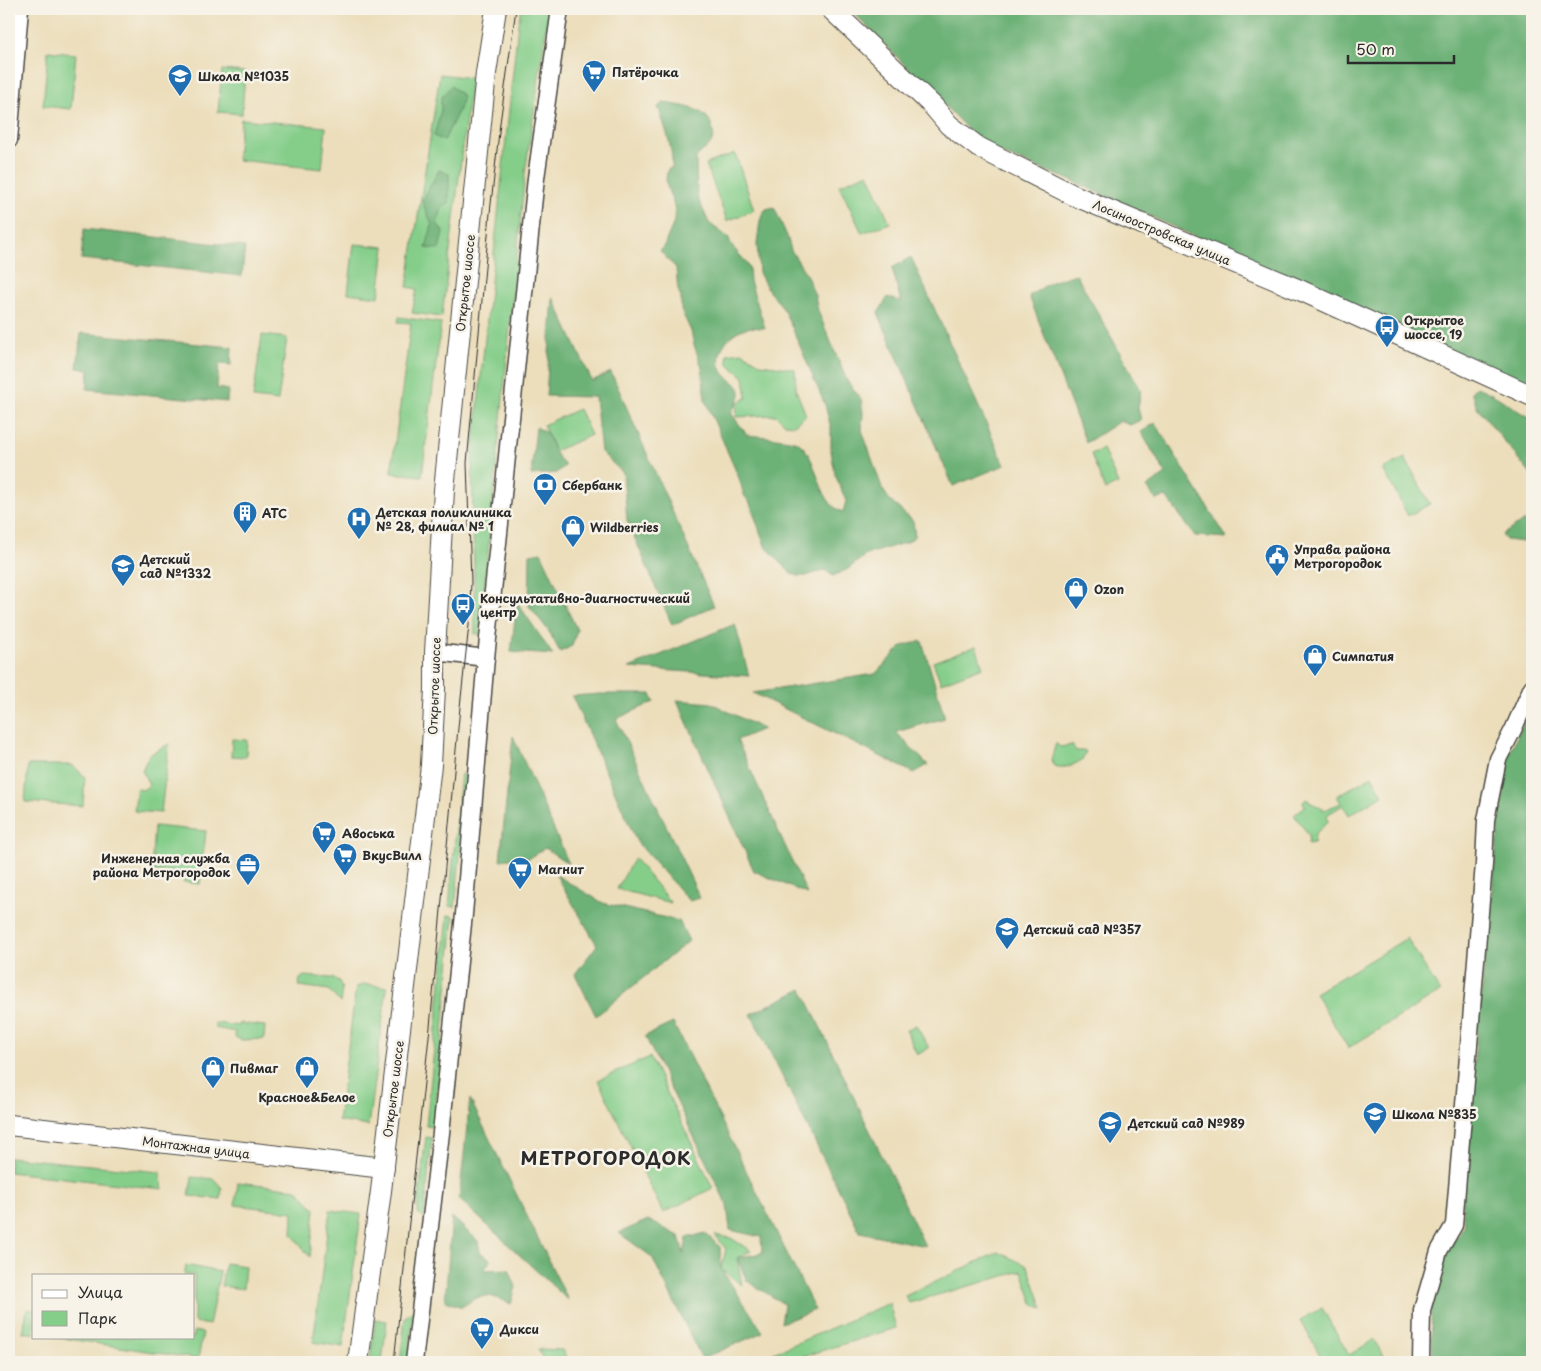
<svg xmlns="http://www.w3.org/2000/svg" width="1541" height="1371" font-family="'Playpen Sans',sans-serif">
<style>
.green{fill:#85ce8a;stroke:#587c5a}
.forest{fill:#6cb176;stroke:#4c6e50}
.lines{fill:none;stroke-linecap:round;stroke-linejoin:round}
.minor-casing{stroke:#484641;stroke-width:19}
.tertiary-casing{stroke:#484641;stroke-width:22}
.minor{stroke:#fff;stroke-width:16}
.tertiary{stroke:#fff;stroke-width:20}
.tram{stroke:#2b2b2b;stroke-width:1}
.labels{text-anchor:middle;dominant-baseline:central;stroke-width:5;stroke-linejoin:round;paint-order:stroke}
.poi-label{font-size:12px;font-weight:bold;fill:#2b2b2b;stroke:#f7f3e8;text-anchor:start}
.street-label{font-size:12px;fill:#2b2b2b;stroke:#f7f3e8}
.district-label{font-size:18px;font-weight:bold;letter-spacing:1px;fill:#2b2b2b;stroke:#f7f3e8}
</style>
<rect width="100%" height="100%" fill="#f7f3e8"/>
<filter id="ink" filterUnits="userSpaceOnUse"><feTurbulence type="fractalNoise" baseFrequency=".02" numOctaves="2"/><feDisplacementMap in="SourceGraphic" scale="10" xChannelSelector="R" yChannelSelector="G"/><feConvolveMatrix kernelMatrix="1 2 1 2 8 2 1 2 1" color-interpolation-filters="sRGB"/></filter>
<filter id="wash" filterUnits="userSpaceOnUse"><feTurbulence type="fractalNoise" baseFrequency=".0096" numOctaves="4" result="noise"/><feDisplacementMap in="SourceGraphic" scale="20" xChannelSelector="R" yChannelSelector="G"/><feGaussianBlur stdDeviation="1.12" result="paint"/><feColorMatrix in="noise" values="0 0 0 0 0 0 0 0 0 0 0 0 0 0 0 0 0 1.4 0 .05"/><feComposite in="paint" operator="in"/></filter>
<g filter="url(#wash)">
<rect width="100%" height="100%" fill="#ecdebb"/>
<g class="green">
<path d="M521,9H549L525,173L480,634H475L472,462L518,24Z"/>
<path d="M48,51L76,54L71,109L43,106Z"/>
<path d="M222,70L245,72L242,114L218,112Z"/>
<path d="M440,74L471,78L442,317L412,313L417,289L407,287Z"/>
<path d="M241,119L326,127L322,169L237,160Z"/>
<path d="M735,153L754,210L727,221L706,164Z"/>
<path d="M868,173L890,223L862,233L839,185Z"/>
<path d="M354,244L385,247L379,297L348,293Z"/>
<path d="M399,317L441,323L422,476L391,473L411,323L398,322Z"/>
<path d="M262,335L287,338L278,401L253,398Z"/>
<path d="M742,352L761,364L795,369L796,390L806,415L794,425L785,424L776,415L736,417L737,403L747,398L744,377L728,364L727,354Z"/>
<path d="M579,409L591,435L555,451L543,425Z"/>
<path d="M1103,449L1118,484L1105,490L1091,454Z"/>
<path d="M1405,458L1430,504L1408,516L1383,469Z"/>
<path d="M976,646L983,667L941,683L933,662Z"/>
<path d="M232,739L247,740L246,757L231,756Z"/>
<path d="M1056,743L1060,747L1072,745L1076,751H1086L1082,760C1072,766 1065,769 1054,766L1051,760Z"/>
<path d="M169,744L161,813L134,811L137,788L143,790L149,785L142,770L149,755Z"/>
<path d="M28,765H72L85,777L83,806L25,802Z"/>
<path d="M461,774L468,775L455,907L449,906Z"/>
<path d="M1372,776L1383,795L1349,815L1343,805L1327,815L1328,822L1315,834L1314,843L1308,844L1309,835L1294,815L1305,806L1303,802L1306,799L1324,810L1341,803L1337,796Z"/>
<path d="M154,826L206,831L200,884L183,882L182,872L151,871Z"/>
<path d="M634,858L671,903L617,889Z"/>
<path d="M448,915L454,916L434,1127L426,1126Z"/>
<path d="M1407,938L1440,992L1348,1048L1315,993Z"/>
<path d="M304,976L331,978L339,981L342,989L340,1003L329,990L299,986L300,979Z"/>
<path d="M363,984L387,987L368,1126L338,1121L356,988Z"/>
<path d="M215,1023L239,1026L240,1023L265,1026L264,1039L241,1040L235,1037V1032L215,1028Z"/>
<path d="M916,1025L929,1048L917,1055L906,1030Z"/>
<path d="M650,1057L713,1188L663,1213L598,1080Z"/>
<path d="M426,1137L432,1138L424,1219L417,1212Z"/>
<path d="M9,1157L160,1172L163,1189L9,1172Z"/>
<path d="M192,1177L214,1179L222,1188L221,1199L189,1196Z"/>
<path d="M238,1182L297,1189L315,1209L310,1257L292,1234L293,1212L235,1205Z"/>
<path d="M330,1210L361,1214L343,1347L313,1342Z"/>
<path d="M715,1235L731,1238L751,1251L737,1258L742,1285L721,1269L726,1249Z"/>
<path d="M998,1252L1028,1266L1043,1309L1033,1303L1022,1271L909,1303L905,1296Z"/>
<path d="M225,1263L245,1266L243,1289L221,1286Z"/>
<path d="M186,1265L220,1272L209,1325L194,1322V1275H184Z"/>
<path d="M889,1303L896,1328L788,1361L753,1362Z"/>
<path d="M1322,1308L1349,1355L1374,1340L1387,1362H1324L1300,1320Z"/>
<path d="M27,1309L34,1310V1334L23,1332Z"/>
<path d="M414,1310L408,1362H400L405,1317Z"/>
<path d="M375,1319L387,1321L382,1362H370Z"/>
<path d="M194,1331L203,1333L198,1359L55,1337H194Z"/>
<path d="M538,1349L562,1350L569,1362H544Z"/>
</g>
<g class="forest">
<path d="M850,9H1532V389L1075,182L985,147Z"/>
<path d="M451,86L463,96C461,108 449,129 444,141L434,136L441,110V98Z"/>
<path d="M664,103C681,106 706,107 712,126C713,132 715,136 712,141C708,149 701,151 696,158L697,196L709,223L729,238L731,245L745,261L749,267L750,281L765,328C757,328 748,326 741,330C726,336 714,355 722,371C726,379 738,382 740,391C741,399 734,406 731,413L747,435C756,436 791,439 797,442C819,454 816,503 843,512L846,501L835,474L831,451V428L825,405L791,325L781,305L770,293L759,273L757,243L760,221L762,214L766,209L774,207L787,236L791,250L806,274L815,296L818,311L847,381L861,399L863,413L862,430L882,488L890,501L913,521L915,535L910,541L866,555L848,569L833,576L825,570L806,576H798L791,573L765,546L750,503L744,495L739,478L705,400L702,367L694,345L691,331L681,310V297L678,290L676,268L660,251L665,246C666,235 677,223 675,211C673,195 662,187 668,169L672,168C673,147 665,127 658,107Z"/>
<path d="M439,170L449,174V203L442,209L437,223L443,232L439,249L426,248L432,225L422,201Z"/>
<path d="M84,229L245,247L242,276L81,259Z"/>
<path d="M911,257L1005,465L953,486L878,313L888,297L901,302L892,268Z"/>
<path d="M1076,274L1141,390L1138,408L1141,420L1130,425L1120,421L1086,443L1029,296L1051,282Z"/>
<path d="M553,297L592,381L611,372L714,606L672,625L627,520L623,473L601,452L595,397L546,396Z"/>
<path d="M81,333L232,347L231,365L219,364L217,388L228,390L227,402L87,389L89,370L77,368Z"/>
<path d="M1476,387C1497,394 1513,409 1532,419V476L1477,407L1471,392Z"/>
<path d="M1155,423L1227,538L1195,536L1166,497L1156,500L1147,487L1166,474L1141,432Z"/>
<path d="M536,427L547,433L556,454L565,466L556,473L531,475Z"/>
<path d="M1532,518V543L1506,540L1502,535L1520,523Z"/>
<path d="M541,552L577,630L572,646L560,652L548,630L529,606L530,554Z"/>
<path d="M517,602L553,655L511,652Z"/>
<path d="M735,624L749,676L629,668Z"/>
<path d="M922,641L945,718L896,732L928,765L914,773L753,693L875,674L902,646Z"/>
<path d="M600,694H651L654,702L616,719L700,898L689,901L637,842L572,696Z"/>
<path d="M677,700L711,703L763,729L737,740L807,894L754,871Z"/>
<path d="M1532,703V1362H1433L1431,1314L1443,1256L1464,1226L1462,1194L1474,1062L1499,824L1508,757Z"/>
<path d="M513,736L569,864L545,848L518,865V858L500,860Z"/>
<path d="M556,875L603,903L679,921L689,941L596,1016L575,974L597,945Z"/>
<path d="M802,989L925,1246L860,1232L751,1014Z"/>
<path d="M673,1023L815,1310L781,1323L784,1304L747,1281L737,1258L762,1253L761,1237L730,1230L727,1205L645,1036Z"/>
<path d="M470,1099L568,1300L459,1199Z"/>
<path d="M452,1217L478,1241L480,1252L491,1260L484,1270L509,1269L516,1287L511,1304C488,1294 483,1292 462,1307L445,1301Z"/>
<path d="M648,1220L679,1236L684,1254L687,1238L705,1233L720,1247L721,1269L763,1332L702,1359L652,1257L619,1233Z"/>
</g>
</g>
<g filter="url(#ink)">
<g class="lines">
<defs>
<g id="minor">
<path d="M9,140L20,9"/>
<path d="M435,652L486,658"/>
<path d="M414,1362L441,1133L464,914L486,658L536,178L560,9"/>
<path d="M1421,1362L1422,1310L1439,1251L1454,1225L1484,864L1486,820L1498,759L1513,730L1532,687"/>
</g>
<g id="tertiary">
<path d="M831,9L933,106L949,125L978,147L1073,195L1302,291L1532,396"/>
<path d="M9,1125L384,1168"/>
<path d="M358,1362L381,1191L431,765L435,689V652L444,490L486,73L496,9"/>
</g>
</defs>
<use href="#minor" class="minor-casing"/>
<use href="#tertiary" class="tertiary-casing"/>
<use href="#minor" class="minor"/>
<use href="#tertiary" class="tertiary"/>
<path class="tram" d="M394,1362L430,1027L460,707L469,625L471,582L467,463L490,213L500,123L516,9"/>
</g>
</g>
<defs>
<symbol id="supermarket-pin" viewBox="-11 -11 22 30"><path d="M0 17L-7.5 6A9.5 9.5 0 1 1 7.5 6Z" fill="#1f6fb2" stroke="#f7f3e8"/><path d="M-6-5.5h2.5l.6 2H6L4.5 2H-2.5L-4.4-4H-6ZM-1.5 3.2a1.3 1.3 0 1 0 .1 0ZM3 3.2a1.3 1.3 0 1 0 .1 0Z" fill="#fff"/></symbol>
<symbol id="school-pin" viewBox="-11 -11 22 30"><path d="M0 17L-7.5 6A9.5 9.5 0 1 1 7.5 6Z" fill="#1f6fb2" stroke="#f7f3e8"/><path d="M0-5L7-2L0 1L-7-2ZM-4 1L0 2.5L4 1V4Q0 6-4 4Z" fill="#fff"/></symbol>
<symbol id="bus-pin" viewBox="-11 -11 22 30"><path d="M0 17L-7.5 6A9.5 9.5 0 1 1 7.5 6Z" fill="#1f6fb2" stroke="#f7f3e8"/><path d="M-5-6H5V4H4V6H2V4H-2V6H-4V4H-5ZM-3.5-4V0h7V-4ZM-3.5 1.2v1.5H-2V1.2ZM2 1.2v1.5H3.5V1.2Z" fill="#fff"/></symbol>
<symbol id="bank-pin" viewBox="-11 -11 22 30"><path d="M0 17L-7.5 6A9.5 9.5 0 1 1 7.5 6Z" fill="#1f6fb2" stroke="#f7f3e8"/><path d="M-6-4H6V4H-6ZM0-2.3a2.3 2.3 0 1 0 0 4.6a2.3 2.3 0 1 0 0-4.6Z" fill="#fff"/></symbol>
<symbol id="building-pin" viewBox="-11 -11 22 30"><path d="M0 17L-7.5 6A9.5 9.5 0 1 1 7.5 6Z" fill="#1f6fb2" stroke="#f7f3e8"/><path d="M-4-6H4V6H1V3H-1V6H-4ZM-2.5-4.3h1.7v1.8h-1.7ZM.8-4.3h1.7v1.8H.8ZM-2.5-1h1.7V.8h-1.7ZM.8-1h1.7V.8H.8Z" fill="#fff"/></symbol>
<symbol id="hospital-pin" viewBox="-11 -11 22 30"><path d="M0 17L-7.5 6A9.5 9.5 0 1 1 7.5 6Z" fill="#1f6fb2" stroke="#f7f3e8"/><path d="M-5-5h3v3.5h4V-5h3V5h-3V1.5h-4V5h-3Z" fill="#fff"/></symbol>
<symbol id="shop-pin" viewBox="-11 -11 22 30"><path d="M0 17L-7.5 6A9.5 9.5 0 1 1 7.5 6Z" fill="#1f6fb2" stroke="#f7f3e8"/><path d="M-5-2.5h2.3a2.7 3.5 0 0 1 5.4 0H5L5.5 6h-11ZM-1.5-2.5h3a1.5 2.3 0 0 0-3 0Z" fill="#fff"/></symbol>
<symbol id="civic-pin" viewBox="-11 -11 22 30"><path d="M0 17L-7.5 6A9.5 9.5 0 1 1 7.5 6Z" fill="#1f6fb2" stroke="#f7f3e8"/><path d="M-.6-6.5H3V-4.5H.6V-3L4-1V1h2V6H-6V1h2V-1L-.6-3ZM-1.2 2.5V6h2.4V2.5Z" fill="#fff"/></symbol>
<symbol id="office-pin" viewBox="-11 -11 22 30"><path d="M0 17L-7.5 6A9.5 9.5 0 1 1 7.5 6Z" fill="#1f6fb2" stroke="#f7f3e8"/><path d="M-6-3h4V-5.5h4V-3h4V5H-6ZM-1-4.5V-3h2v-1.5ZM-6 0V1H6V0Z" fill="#fff"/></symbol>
</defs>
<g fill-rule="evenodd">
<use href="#supermarket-pin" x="580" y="58" width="28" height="38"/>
<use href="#school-pin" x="166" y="62" width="28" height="38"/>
<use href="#bus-pin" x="1373" y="313" width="28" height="38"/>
<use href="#bank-pin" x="531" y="471" width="28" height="38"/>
<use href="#building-pin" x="231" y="499" width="28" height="38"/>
<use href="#hospital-pin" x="345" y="505" width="28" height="38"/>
<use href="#shop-pin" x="559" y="513" width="28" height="38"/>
<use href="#civic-pin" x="1263" y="542" width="28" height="38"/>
<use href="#school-pin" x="109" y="552" width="28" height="38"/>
<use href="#shop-pin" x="1062" y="575" width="28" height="38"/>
<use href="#bus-pin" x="449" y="591" width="28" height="38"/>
<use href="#shop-pin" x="1301" y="642" width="28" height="38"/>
<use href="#supermarket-pin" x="310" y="819" width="28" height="38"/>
<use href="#supermarket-pin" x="331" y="841" width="28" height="38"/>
<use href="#office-pin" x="234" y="851" width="28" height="38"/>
<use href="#supermarket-pin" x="506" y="855" width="28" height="38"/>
<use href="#school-pin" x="993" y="915" width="28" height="38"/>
<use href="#shop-pin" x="199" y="1054" width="28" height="38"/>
<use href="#shop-pin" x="293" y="1054" width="28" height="38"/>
<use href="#school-pin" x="1361" y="1100" width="28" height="38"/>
<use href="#school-pin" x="1096" y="1109" width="28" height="38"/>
<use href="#supermarket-pin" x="468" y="1315" width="28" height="38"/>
</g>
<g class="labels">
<g class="poi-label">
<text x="612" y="72">Пятёрочка</text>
<text x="198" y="76">Школа №1035</text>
<text x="1404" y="320">Открытое<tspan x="1404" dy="14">шоссе, 19</tspan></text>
<text x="562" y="485">Сбербанк</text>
<text x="376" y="512">Детская поликлиника<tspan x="376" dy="14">№ 28, филиал № 1</tspan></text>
<text x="262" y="513">АТС</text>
<text x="590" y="527">Wildberries</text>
<text x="1294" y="549">Управа района<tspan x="1294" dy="14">Метрогородок</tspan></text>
<text x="140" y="559">Детский<tspan x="140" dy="14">сад №1332</tspan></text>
<text x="1094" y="589">Ozon</text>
<text x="480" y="598">Консультативно-диагностический<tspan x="480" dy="14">центр</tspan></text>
<text x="1332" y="656">Симпатия</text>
<text x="342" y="833">Авоська</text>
<text x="362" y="855">ВкусВилл</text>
<text x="230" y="858" text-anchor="end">Инженерная служба<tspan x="230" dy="14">района Метрогородок</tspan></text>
<text x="538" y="869">Магнит</text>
<text x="1024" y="929">Детский сад №357</text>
<text x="230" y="1068">Пивмаг</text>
<text x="307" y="1097" text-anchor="middle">Красное&amp;Белое</text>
<text x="1392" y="1114">Школа №835</text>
<text x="1128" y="1123">Детский сад №989</text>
<text x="500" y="1329">Дикси</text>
</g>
<g class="street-label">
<text transform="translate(1162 232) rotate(23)">Лосиноостровская улица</text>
<text transform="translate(465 283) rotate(-84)">Открытое шоссе</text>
<text transform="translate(434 686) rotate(-88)">Открытое шоссе</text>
<text transform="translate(393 1089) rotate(-83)">Открытое шоссе</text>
<text transform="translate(196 1147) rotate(7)">Монтажная улица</text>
</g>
<g class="district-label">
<text x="606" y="1157">МЕТРОГОРОДОК</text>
</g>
</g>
<rect width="1541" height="1371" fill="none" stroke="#f7f3e8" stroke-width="30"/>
<rect x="32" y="1274" width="162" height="65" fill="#f7f3e8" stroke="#a5a39c"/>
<rect x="42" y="1290" width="25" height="8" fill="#ffffff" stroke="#a5a39c"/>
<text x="78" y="1298" font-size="15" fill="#2b2b2b">Улица</text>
<rect x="42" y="1311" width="25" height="15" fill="#85ce8a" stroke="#a5a39c"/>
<text x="78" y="1324" font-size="15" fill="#2b2b2b">Парк</text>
<path d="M1348 55v8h106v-8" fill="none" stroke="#2b2b2b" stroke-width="2.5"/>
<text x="1356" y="55" font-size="15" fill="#2b2b2b" stroke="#f7f3e8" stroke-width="4" paint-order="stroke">50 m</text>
</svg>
